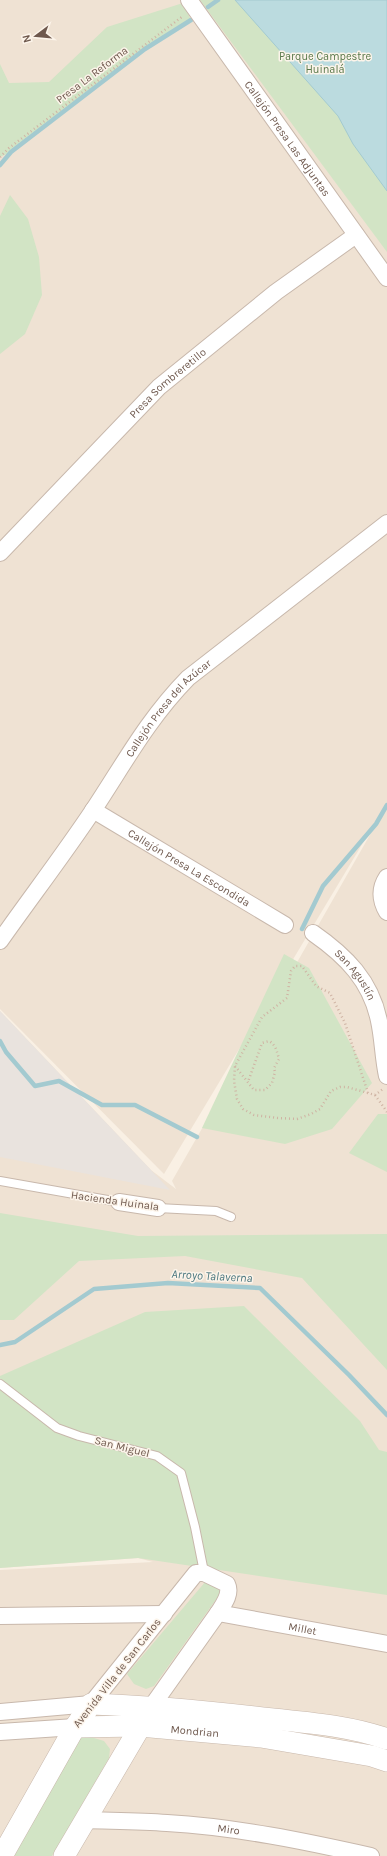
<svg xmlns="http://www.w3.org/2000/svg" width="387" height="1856" font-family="Karla,sans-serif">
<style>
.residential{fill:#efe2d3}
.industrial{fill:#e9e3de}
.green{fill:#d2e4c5}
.water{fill:#bbdbdf;stroke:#a3cad0}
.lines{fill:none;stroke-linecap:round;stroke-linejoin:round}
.stream{stroke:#a3cad0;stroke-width:4.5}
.service-casing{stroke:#c8b8ac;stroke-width:10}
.minor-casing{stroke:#c8b8ac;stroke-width:18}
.tertiary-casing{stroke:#c8b8ac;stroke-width:22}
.path{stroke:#cfb3a3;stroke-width:2.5;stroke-dasharray:1 3;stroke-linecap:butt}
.service{stroke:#fff;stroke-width:8}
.minor{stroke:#fff;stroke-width:16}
.tertiary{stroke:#fff;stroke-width:21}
.labels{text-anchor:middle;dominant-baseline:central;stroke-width:3;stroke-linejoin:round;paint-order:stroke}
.park-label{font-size:11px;fill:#58784a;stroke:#fcf4ea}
.street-label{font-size:11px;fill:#6e584d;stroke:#fcf4ea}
.water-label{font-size:12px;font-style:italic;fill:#4a777f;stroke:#fcf4ea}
</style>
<rect width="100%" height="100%" fill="#f9f0e4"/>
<g class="residential">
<path d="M0,0H387V803L164,1174L0,1009Z"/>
<path d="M387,805V1856H0V1570L153,1562L138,1558L0,1568V1011L151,1170L176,1189L172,1181Z"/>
</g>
<path class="industrial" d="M0,1011L170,1190L0,1157Z"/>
<g class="green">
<path d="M200,0H387V252Z"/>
<path d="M183,3L191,20L145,49L11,152L0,157V64L9,83L49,82L107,27Z"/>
<path d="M10,195L28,219L39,257L42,295L25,334L0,354V216Z"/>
<path d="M284,954L309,968L372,1083L332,1129L285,1144L202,1128Z"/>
<path d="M378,1114H387V1172L349,1153Z"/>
<path d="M0,1213L138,1236L387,1234V1370L302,1278L185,1256L79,1261L14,1320H0Z"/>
<path d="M244,1306L360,1421L379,1450L387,1452V1595L138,1558L0,1568V1376L145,1312Z"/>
<path d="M206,1581L220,1587V1594L154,1686L146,1689L134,1684L127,1674Z"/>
<path d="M84,1735L104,1741L110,1749L109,1758L52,1856H14L75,1741Z"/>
</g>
<path class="water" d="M235,0H387V191L353,144L338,116Z"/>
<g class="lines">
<g class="stream">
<path d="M208,7L218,0"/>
<path d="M0,165L11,152L145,49L191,20"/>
<path d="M302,929L323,886L376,824L387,805"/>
<path d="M0,1041L6,1052L35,1086L59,1081L102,1105H135L197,1137"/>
<path d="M0,1345L15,1342L94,1289L168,1283L260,1288L349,1375L387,1415"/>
</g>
<defs>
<g id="service">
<path d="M0,1181L119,1202"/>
<path d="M158,1208L216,1211L231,1217"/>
<path d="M0,1384L57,1428L79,1436L157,1456L181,1473L195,1527L203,1567"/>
</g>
<g id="minor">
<path id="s1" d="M189,0L387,278"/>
<path id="s2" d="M0,553L159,387L276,292L356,235"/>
<path id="s3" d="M93,810L285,925"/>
<path d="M387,877C379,889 380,900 387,912"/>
<path id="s4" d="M313,933C346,956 371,981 379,1021C383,1039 383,1058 387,1076"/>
<path id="s5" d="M0,941C31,897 64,854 94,809C125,762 148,719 188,678L387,523"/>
<path d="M119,1202L158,1208"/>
<path id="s6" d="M218,1613L387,1644"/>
<path d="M0,1616L164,1614"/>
<path d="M0,1712L91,1704L196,1573H204L227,1584C232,1594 223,1605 218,1613L152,1706"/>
<path d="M0,1732L75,1727"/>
<path id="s7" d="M84,1820C112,1821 139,1821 167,1823C236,1827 304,1841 371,1856"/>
</g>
<g id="tertiary">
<path id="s8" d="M75,1727L140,1726L261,1737L372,1756L387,1761"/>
<path d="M2,1856L75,1727L91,1704C152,1706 213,1712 273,1719C311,1723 351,1726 387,1739"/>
<path d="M64,1856L146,1717"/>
</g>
</defs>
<use href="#service" class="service-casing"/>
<use href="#minor" class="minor-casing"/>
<use href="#tertiary" class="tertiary-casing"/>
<g class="path">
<path d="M0,157L9,148L183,16"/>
<path d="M235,1066L254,1090H265L272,1083L275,1072L274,1068L279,1059C277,1052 276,1045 269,1041L262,1043L248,1082"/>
<path d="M368,1093L345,1023L330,993L316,986L302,966H295L291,971L287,998L262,1017L235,1066L234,1081L237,1099L243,1109L254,1115L278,1118L297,1119L311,1114L320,1109L331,1091L340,1087H347L375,1095L383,1089"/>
<path d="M375,1095L387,1112"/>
</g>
<use href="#service" class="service"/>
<use href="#minor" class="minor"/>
<use href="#tertiary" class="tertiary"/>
</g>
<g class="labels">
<g class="park-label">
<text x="325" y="56">Parque Campestre<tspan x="325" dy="13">Huinalá</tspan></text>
</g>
<g class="street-label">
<text transform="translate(92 75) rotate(-37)">Presa La Reforma</text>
<text stroke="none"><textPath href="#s1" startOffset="170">Callejón Presa Las Adjuntas</textPath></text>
<text stroke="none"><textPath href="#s2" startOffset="239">Presa Sombreretillo</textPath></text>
<text stroke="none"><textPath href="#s5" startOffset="288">Callejón Presa del Azúcar</textPath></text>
<text stroke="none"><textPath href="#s3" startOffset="112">Callejón Presa La Escondida</textPath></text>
<text stroke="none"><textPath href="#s4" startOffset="60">San Agustín</textPath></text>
<text transform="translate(115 1201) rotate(8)">Hacienda Huinala</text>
<text transform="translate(122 1447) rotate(14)">San Miguel</text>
<text stroke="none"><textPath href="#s6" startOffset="86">Millet</textPath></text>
<text transform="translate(117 1673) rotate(-52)">Avenida Villa de San Carlos</text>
<text stroke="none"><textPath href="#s8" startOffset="120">Mondrian</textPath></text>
<text stroke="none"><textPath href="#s7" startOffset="145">Miro</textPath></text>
</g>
<g class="water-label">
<text transform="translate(212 1276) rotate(3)">Arroyo Talaverna</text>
</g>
</g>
<g transform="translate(36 36) rotate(254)" stroke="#fcf4ea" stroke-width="3" paint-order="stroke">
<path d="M0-3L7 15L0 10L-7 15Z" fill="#6e584d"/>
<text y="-6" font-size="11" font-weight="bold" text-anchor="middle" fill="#6e584d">N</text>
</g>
</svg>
